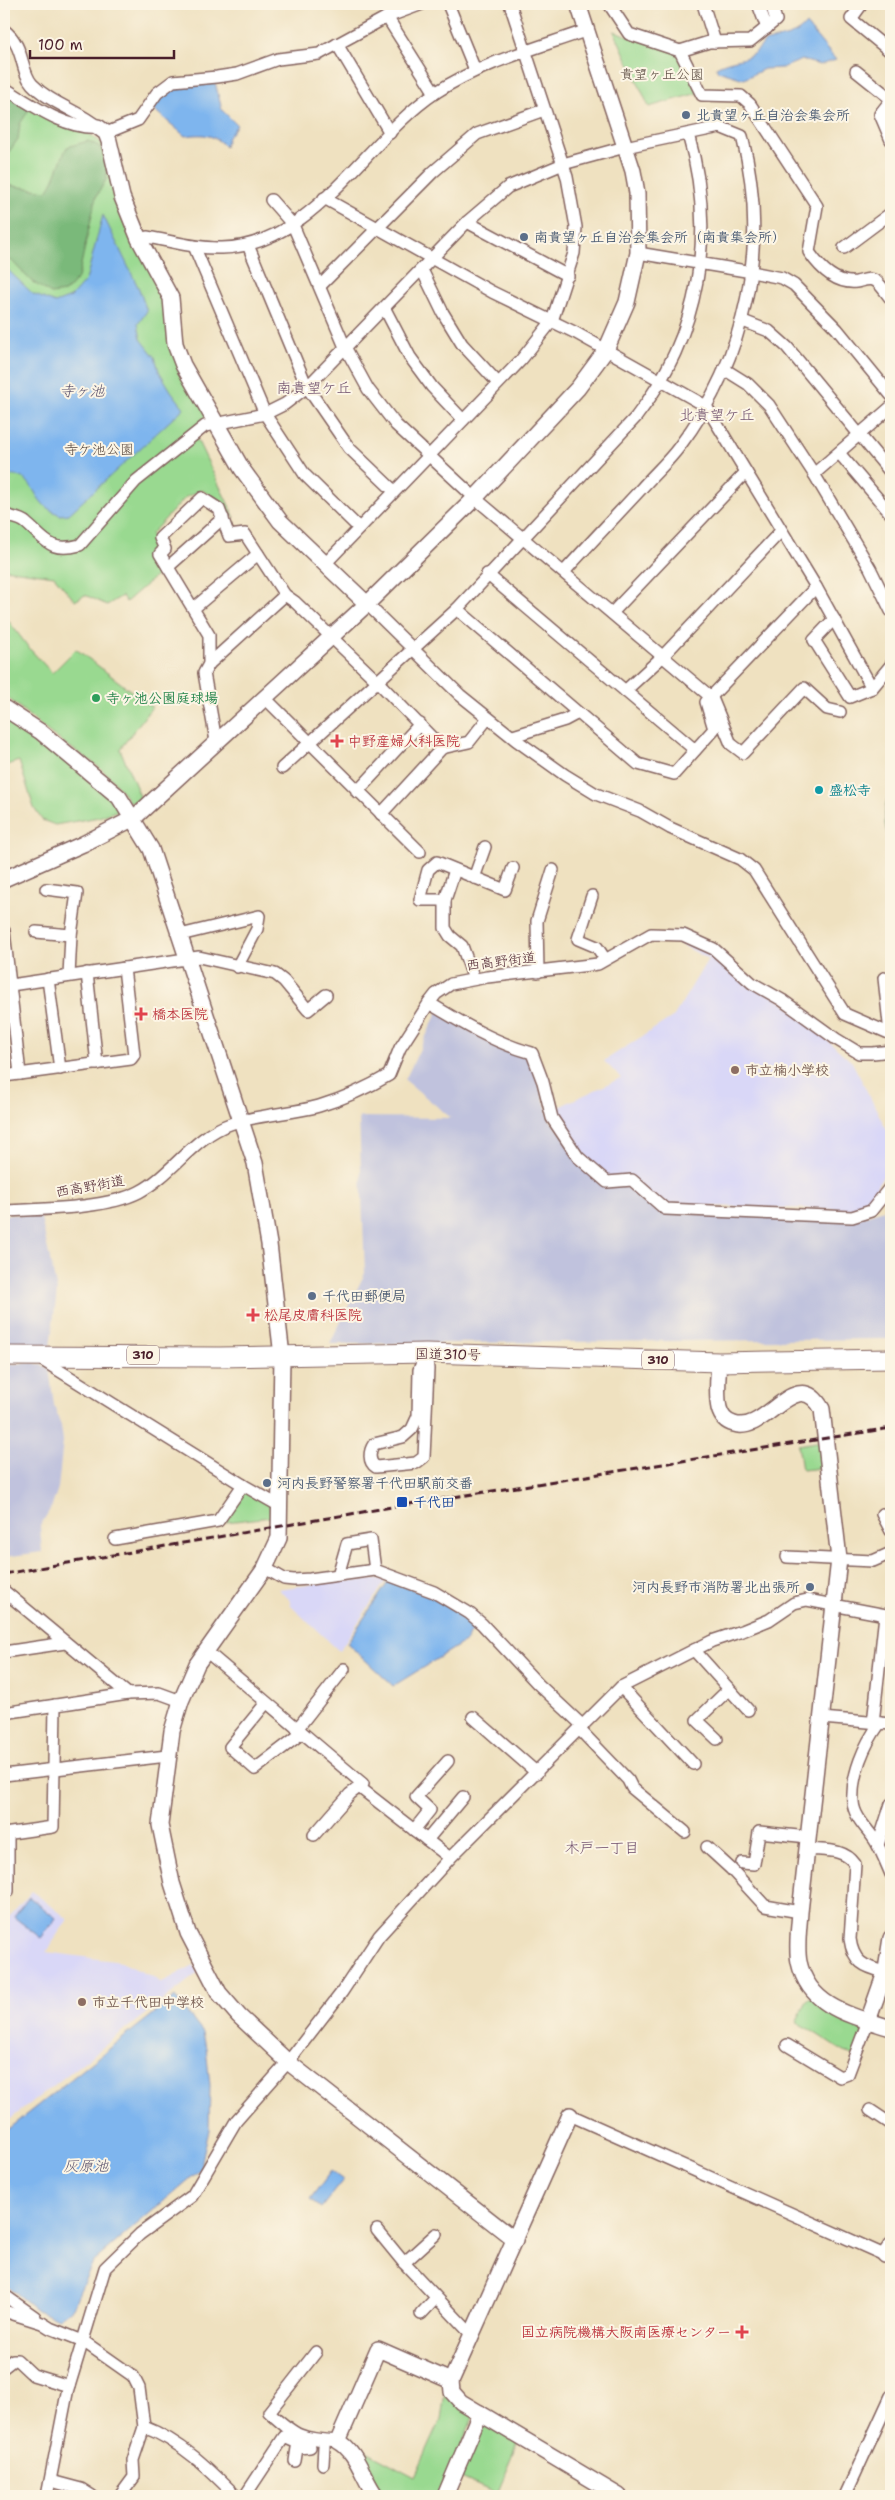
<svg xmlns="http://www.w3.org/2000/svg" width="895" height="2500" font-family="'Shantell Sans','Klee One',sans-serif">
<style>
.built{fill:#d9d7f7}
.industrial{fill:#c0c2dd}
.green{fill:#99d990;stroke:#727c5e}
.forest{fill:#7ab97a;stroke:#626c52}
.water{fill:#7eb5ee;stroke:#646a8c}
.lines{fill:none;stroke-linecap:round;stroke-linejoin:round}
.minor-casing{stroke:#84635f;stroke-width:14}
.tertiary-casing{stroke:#84635f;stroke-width:18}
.trunk-casing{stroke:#84635f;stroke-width:21}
.minor{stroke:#fff;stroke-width:11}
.tertiary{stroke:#fff;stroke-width:15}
.trunk{stroke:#fff;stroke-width:19}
.rail{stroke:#4a1f2b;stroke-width:3;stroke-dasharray:8 4;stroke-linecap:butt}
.service-dot{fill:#5c6f8a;stroke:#fcf5e5;stroke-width:2}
.leisure-dot{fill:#2e9e5b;stroke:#fcf5e5;stroke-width:2}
.health-dot{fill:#e0444e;stroke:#fcf5e5;stroke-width:2}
.culture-dot{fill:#0f9aa8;stroke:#fcf5e5;stroke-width:2}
.education-dot{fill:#8d6e63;stroke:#fcf5e5;stroke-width:2}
.transit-dot{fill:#1a4fb4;stroke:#fcf5e5;stroke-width:2}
.labels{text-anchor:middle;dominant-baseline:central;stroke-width:4;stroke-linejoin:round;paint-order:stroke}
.shield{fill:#fcf5e5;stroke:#7f5f63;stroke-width:1}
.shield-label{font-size:12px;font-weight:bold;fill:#4a1f2b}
.park-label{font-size:14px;fill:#5e4e44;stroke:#fcf5e5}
.service-label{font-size:14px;font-weight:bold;fill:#4e5e75;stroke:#fcf5e5;text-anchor:start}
.leisure-label{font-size:14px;font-weight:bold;fill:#27864d;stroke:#fcf5e5;text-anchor:start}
.health-label{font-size:14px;font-weight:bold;fill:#be3a42;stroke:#fcf5e5;text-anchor:start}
.culture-label{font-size:14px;font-weight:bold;fill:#0d838f;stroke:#fcf5e5;text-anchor:start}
.street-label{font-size:14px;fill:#4a1f2b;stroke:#fcf5e5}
.education-label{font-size:14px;font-weight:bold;fill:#785e54;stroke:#fcf5e5;text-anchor:start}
.transit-label{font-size:14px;font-weight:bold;fill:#164399;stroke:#fcf5e5;text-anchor:start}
.neighbourhood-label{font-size:15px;fill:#70506d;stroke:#fcf5e5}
.water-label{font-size:15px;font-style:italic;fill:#5c546f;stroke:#fcf5e5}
</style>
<rect width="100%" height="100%" fill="#fcf5e5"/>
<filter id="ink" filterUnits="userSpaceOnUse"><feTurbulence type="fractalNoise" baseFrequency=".02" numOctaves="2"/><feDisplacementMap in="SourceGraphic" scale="10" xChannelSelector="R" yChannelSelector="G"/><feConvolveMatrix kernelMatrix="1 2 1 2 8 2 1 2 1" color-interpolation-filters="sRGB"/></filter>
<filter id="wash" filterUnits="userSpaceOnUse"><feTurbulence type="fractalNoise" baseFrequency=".0096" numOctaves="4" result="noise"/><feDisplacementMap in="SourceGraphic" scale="20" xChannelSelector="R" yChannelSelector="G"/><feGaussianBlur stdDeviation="1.12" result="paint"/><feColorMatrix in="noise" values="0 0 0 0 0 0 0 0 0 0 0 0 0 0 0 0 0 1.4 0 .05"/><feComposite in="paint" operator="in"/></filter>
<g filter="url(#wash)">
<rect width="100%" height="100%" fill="#efe1c0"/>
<g class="built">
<path d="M671,939L712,951L797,1013L852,1062L891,1138V1163L863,1210L665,1205L610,1178L575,1151L552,1110L621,1078L604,1061L674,1016L708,959Z"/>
<path d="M387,1579L339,1651L291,1606L289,1599L278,1589L337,1581Z"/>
<path d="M32,1891L68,1919L46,1952L121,1962L155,1978L161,1983L194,1965L198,1973L4,2124V1923Z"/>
</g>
<g class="industrial">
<path d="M438,1011L531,1057L550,1120L608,1185L633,1184L665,1212L849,1221L884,1210V1272L891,1274V1339L330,1344L365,1273L359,1117L451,1118L405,1080Z"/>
<path d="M40,1214L57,1291L50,1346L17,1344L4,1340V1215Z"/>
<path d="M35,1363L49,1368L54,1405L61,1426L63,1441L58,1488L52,1506L40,1526L42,1552L4,1557V1364Z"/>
</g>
<g class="green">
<path d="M614,31L679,53L698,93L649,107Z"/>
<path d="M4,92L77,130L88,133L103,144L212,419L194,433L235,518L225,506L202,490L186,497L151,534L158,547L154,553L164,569L126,602L122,596L107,605L85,595L75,601L54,576L4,569Z"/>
<path d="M4,615L29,648L52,673L76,649L152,707L120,749L142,801L129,802C109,769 88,760 58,739C39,726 23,709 4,695Z"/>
<path d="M4,716L40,738L122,809L99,817L55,825L42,820L34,808L19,761L4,766Z"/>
<path d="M822,1441L824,1468L802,1470L798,1445Z"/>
<path d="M245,1491L269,1504L271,1517L226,1522Z"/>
<path d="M816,1998L867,2022L853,2057C833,2046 816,2032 796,2022L808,1999Z"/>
<path d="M446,2386L474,2415L440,2496H381L348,2441L415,2477L441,2420Z"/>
<path d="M483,2421L519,2442L497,2494L459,2477Z"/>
</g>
<g class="forest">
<path d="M4,96L30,108L20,124L18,139L4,159Z"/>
<path d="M88,141L99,146L106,159L107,178L96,197L78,278L65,292L51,294L31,281L12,261L4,258V178L8,185L47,191C57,177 59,162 67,147Z"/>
<path d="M891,784V837L888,836C881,817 886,802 891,784Z"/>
</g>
<g class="water">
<path d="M806,24L836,60L820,65L802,60L782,68L764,69L744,79L718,71L716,67C736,56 750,64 764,42C781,37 795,38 806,24Z"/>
<path d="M215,82L222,110L237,125L228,137L225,147C213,133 202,134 185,136L152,108L169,89L181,84Z"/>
<path d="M103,215L139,289L147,311L138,324L141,339L155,357L159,371L171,391L184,408L69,514L60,515C56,513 50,510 46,507C29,491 34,473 4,476V269L8,270L33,294L55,303L71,297L86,280Z"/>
<path d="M389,1581L432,1597L469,1619L470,1623L478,1625L479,1630L470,1632L466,1641L393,1686L347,1643Z"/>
<path d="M29,1897L56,1918L41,1938L14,1917Z"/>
<path d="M175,1997L203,2033L206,2048L210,2085L209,2130L200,2170L93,2262L72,2308L59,2318L37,2310L4,2283V2132Z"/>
<path d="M331,2171L343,2180L321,2208L310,2199Z"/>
</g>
</g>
<g filter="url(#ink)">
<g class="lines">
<defs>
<g id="minor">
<path d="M448,4L475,70"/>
<path d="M609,4L629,34L680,51L702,95L741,96L750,104L817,206L809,252C820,268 835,284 856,282C863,281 869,277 876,281C881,285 887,294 891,299"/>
<path d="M703,4L715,42"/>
<path d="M758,4L767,28"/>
<path d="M862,4L851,19L891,52"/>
<path d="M387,17L435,93"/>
<path d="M4,30C25,46 20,71 32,84C51,104 78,110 98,127"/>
<path d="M337,44L390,133"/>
<path d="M680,51L709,42L750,41L776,20L771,4"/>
<path d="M856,71L891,99"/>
<path d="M4,88C31,104 66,130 98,127"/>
<path d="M891,100L880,114L891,140"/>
<path d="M106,133L138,120L157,93L173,81L217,77L237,74L278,59L319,54L387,17L422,4"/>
<path d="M324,198L492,292L576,333L706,406L816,587L872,688L891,665"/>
<path d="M271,200L293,225L345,347L368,389L396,425L475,498L712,698L731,744L743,753L804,688L827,709L840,712"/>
<path d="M467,222L568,276"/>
<path d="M139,239L147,237C171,241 197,249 222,248C314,246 366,139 435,93C481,63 534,49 585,31"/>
<path d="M248,245L307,387L349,448L394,491"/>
<path d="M194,246L265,414L305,475L359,528"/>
<path d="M844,248L891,213"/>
<path d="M638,253L752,272L782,278L794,285L837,329L891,395"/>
<path d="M422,270L443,313L462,344L498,383"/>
<path d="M320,286L433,172L477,134L544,110"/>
<path d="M385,309L410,357L432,387L463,420"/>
<path d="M743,321L769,331L787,347L891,473"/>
<path d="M724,369L748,384L769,405L814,474L870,568L891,611"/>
<path d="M839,453L891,514"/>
<path d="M814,474L891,407"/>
<path d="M4,515C10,517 21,518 26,523C46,540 50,553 80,545L136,481L205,426L265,414L285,404L307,387L467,222L508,187L563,164L625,147L720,127L742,136C770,245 747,357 679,447C668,462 653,475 641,489C615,517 589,544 564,572"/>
<path d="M325,564L521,360L552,321L574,253L576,227L567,177L510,4"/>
<path d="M168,567L223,518"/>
<path d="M487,574L695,750"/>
<path d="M367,604L460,695L516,740L565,775L596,794L640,811L670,828L740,859L754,870L845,1014L891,1034"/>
<path d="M194,608L258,554"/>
<path d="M457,609L638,764L674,774L714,729L706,702L816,587"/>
<path d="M612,613L746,472"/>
<path d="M834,619L814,640L850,697L872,688"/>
<path d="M209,664L285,595"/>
<path d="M625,691L662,657L781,531"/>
<path d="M265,698L420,852"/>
<path d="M513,736L565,720L578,713"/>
<path d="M216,741L204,673L209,664V635L160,554L165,549L160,538L202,498L219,509L229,536L245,534L285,595L295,602L377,681L442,748"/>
<path d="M282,768L457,609L636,417C700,335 717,232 688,134"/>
<path d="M357,792L420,724"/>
<path d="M381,814L442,748L469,742L488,718"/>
<path d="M455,870L445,900V928L450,936L462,946L474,979"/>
<path d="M474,878L485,847"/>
<path d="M46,889L77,893L71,935L69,976"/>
<path d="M592,896L578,939L597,947L605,959"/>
<path d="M445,900H420L428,870L437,862L505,890L513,868"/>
<path d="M4,931L20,1074"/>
<path d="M36,932L71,935"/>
<path d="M180,935L259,916L257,929L237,967"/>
<path d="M538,972L537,921L553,870"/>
<path d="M87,973L97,1064"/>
<path d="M884,978L890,1033"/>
<path d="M48,979L60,1069"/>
<path d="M4,986L199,957L275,974L284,981L308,1010L326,995"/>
<path d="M429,1003C462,1023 495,1043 532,1053L543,1082L552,1118L578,1157L607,1182L632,1180L665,1209L852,1217L871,1211L891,1186"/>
<path d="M4,1076L131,1059L134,1055L124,968"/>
<path d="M4,1211C41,1209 106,1209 139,1192C173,1174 193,1137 230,1124C260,1114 291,1114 319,1106C342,1099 369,1087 389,1075L400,1048L429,1003L436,994L451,984L487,977L598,964L651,934L683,935L714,949L752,983L782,1000L836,1039L859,1053H873L891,1051"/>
<path d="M426,1353L428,1369L424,1457L416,1463L376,1467C368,1462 369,1451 374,1444L403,1437L412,1429L418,1416L419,1370Z"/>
<path d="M39,1358L243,1485L278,1505"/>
<path d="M882,1514L891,1531"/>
<path d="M115,1539L218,1521L243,1485"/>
<path d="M787,1557L873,1561L891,1553"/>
<path d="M265,1568L284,1579L294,1580L310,1579L375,1570L434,1592L469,1613L482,1624L538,1684L583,1726"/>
<path d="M338,1575L347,1544L371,1540L375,1570"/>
<path d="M4,1591L128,1694"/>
<path d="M694,1650L748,1710"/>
<path d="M206,1651L363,1784L350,1794L314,1835"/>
<path d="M4,1652L65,1643"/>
<path d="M621,1687L693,1764"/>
<path d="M266,1703L230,1747L255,1769L302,1733"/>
<path d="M4,1713L128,1694L159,1693L181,1701"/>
<path d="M473,1717L537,1773"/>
<path d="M822,1718L891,1724"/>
<path d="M873,1723L885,1615"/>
<path d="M880,1723C864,1745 851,1775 853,1802C854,1818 869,1830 876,1842C882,1852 886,1863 891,1874"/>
<path d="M297,1729L344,1669"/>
<path d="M580,1730L628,1780L632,1788L685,1832"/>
<path d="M717,1739L697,1720L729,1689"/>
<path d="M4,1775L167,1756"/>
<path d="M359,1787L450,1858"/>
<path d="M414,1830L430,1810L416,1797L448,1761"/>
<path d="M4,1834L53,1827L55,1705"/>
<path d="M427,1840L463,1797"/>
<path d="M878,1845L891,1804"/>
<path d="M707,1847L731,1869L765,1906L800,1912"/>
<path d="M807,1849C825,1851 844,1848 855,1864L850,1939C853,1962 864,1967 885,1972"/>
<path d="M742,1863L754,1864L759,1832L808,1837"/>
<path d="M4,1892L8,1891V1834"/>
<path d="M787,2045L840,2077L848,2074L868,2021"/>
<path d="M870,2110L891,2124"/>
<path d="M570,2115L891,2258"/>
<path d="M377,2230L404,2263L472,2335"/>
<path d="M404,2263L436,2234"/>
<path d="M4,2295L35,2317"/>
<path d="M4,2311L42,2323L50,2328L83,2341L133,2376L139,2388L144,2427L133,2460L134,2477L120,2496"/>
<path d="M421,2314L436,2298"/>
<path d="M316,2352L269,2412C298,2438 300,2438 338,2441"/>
<path d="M4,2367L13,2360H17L33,2375L69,2386"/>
<path d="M144,2427C181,2441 209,2469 236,2496"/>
<path d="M295,2461L297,2448L310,2447"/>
<path d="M323,2464L324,2446"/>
<path d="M51,2481L81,2489L92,2496"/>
<path d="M47,2496L67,2393L105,2268L140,2234L192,2196L236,2121L288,2062L342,1992L379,1936L451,1857L621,1687L712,1641L742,1631L769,1620L794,1603L807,1600L891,1616"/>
<path d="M245,2496L284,2437L307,2447"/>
<path d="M845,2496L891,2396"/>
</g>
<g id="tertiary">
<path d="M98,127L106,133L109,141L122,197L139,239L171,298L175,344L183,365L242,469L280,521L367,604"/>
<path d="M4,708L41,732L119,797L151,849L255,1163L269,1244L282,1356L279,1538L265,1568L197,1664L181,1701L172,1731L160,1825L172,1883L188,1933L219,1993L239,2016L288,2062L515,2240"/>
<path d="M4,879L83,844L134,818L367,604L475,498L578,388L606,350L627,302L638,253L637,193L633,171L578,4"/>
<path d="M719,1362C718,1377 716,1394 719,1408C721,1416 726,1422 734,1424C766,1435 796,1363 822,1409L839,1559L800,1912C799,1928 796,1947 799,1962C809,2008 853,2016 891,2028"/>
<path d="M868,2021L886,1970L891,1938"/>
<path d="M570,2115L451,2381L452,2392L461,2402L619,2496"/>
<path d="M885,2255L891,2246"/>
<path d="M376,2496C363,2479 357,2451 338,2441L378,2349L451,2381"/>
<path d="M445,2496L480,2413"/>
</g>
<path id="trunk" d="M4,1356L220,1357L426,1353L719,1362L891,1359"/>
</defs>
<use href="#minor" class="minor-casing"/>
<use href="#tertiary" class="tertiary-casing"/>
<use href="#trunk" class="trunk-casing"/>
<use href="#minor" class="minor"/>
<use href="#tertiary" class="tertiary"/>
<use href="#trunk" class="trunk"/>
<path class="rail" d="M4,1574L403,1505L891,1428"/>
</g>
</g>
<g class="service-dot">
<circle cx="686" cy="115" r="5"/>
<circle cx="524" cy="237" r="5"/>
<circle cx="312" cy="1296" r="5"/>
<circle cx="267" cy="1483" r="5"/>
<circle cx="810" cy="1587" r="5"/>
</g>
<circle class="leisure-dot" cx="96" cy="698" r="5"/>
<g class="health-dot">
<path d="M334.5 733.5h5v5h5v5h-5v5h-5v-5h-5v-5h5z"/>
<path d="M138.5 1006.5h5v5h5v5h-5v5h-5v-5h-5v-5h5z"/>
<path d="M250.5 1307.5h5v5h5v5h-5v5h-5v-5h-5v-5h5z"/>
<path d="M739.5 2324.5h5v5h5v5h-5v5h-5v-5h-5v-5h5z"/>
</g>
<circle class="culture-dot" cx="819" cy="790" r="5"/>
<g class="education-dot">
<circle cx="735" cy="1070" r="5"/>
<circle cx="82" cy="2002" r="5"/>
</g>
<rect class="transit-dot" x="396" y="1496" width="12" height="12" rx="2.5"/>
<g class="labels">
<g class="shield">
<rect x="127" y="1345.5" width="32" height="19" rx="4"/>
<rect x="642" y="1350.5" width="32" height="19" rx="4"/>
</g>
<g class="shield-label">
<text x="143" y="1355">310</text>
<text x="658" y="1360">310</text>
</g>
<g class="park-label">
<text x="662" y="74">貴望ヶ丘公園</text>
<text x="99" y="449">寺ケ池公園</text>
</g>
<g class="service-label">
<text x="696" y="115">北貴望ヶ丘自治会集会所</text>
<text x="534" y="237">南貴望ヶ丘自治会集会所（南貴集会所）</text>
<text x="322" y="1296">千代田郵便局</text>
<text x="277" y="1483">河内長野警察署千代田駅前交番</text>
<text x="800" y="1587" text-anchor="end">河内長野市消防署北出張所</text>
</g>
<g class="leisure-label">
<text x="106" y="698">寺ヶ池公園庭球場</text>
</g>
<g class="health-label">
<text x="348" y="741">中野産婦人科医院</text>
<text x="152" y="1014">橋本医院</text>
<text x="264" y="1315">松尾皮膚科医院</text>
<text x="731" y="2332" text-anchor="end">国立病院機構大阪南医療センター</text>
</g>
<g class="culture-label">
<text x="829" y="790">盛松寺</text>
</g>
<g class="street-label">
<text transform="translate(501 961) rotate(-7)">西高野街道</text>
<text transform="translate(90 1186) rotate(-10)">西高野街道</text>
<text transform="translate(448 1354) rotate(1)">国道310号</text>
</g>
<g class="education-label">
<text x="745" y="1070">市立楠小学校</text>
<text x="92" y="2002">市立千代田中学校</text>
</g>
<g class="transit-label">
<text x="413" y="1502">千代田</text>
</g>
<g class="neighbourhood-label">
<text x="314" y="388">南貴望ケ丘</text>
<text x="717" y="415">北貴望ケ丘</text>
<text x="602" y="1848">木戸一丁目</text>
</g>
<g class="water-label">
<text x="82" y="391">寺ヶ池</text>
<text x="86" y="2166">灰原池</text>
</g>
</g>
<rect width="895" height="2500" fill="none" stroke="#fcf5e5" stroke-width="20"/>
<path d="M30 50v8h144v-8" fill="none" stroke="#4a1f2b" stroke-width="2.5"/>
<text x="38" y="50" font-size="15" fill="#4a1f2b" stroke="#fcf5e5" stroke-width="4" paint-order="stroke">100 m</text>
</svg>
